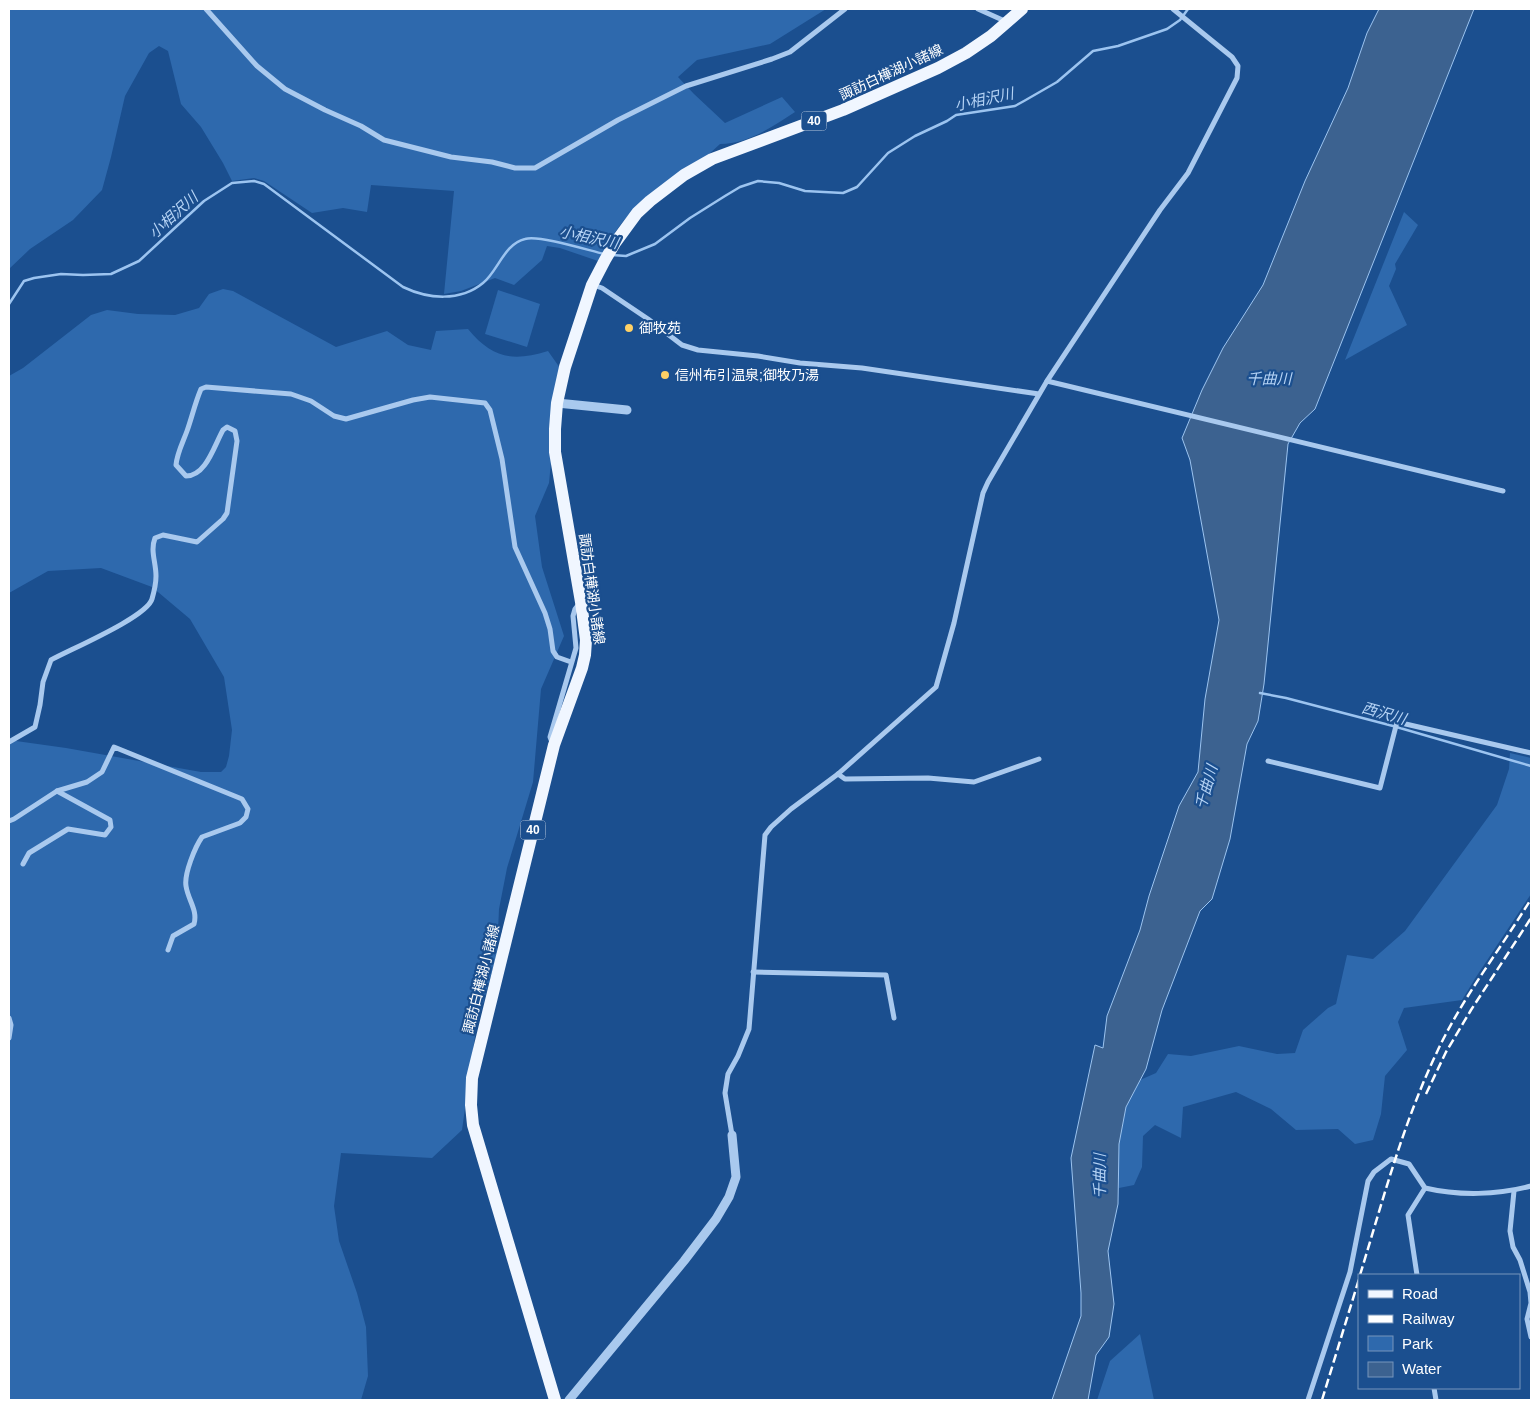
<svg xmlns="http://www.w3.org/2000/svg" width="1540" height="1409" font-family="Arial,'Noto Sans JP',sans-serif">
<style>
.green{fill:#2e69ad}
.water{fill:#3c6290;stroke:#9cc4f0}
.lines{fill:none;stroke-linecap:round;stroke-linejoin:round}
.stream{stroke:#9cc4f0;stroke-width:2.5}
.minor{stroke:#a9c9ee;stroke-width:5}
.tertiary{stroke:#a9c9ee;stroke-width:9}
.primary{stroke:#f0f6ff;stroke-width:12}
.rail{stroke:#fff;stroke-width:2.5;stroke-dasharray:9 4;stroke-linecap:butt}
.poi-dot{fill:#ffd166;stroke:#1b4f8f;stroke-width:2}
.labels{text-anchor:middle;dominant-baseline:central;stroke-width:4.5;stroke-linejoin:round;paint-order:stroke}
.shield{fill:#1b4f8f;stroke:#bbcadd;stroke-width:1}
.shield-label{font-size:12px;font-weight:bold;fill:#fff}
.street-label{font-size:14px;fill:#fff;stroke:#1b4f8f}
.poi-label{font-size:14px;fill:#fff;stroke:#1b4f8f;text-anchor:start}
.water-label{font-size:15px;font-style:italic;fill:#b5d3f5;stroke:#1b4f8f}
</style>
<rect width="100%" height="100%" fill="#1b4f8f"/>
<g class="green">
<path d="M9,9H826L770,44L697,60L678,77L694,94L725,123L782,97L795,112C772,127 748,144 720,144C694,170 661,187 633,211C618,224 608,244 598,261L560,248L547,246L542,260L514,285L495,278L461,291L444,294L454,191L371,185L367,212L343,208L312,213L264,181L254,178L232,181L223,163L201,127L181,104L168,51L159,46L149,53L125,96L111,157L102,190L73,220L30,249L9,269Z"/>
<path d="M1404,212L1418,225L1395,264L1396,269L1389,286L1407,325L1345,360Z"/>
<path d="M223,289L233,291L336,347L387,331L408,345L431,350L436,331L468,329C492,358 512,362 548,351L560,368L549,483L535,516L542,567L564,636L541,689L533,782L507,868L499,909L497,953L476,1029L462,1130L432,1158L341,1153L334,1206L339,1241L357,1293L366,1327L368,1376L361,1400H9V740L66,748L201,772H221L226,767L229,756L232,730L224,677L190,619L152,587L101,568L48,571L9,593V376L23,368L91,315L107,310L138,314L175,315L199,308L209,294Z"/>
<path d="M498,290L540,304L527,347L485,334Z"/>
<path d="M1510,753L1531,758V894L1476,977L1462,1000L1404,1008L1398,1022L1407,1050L1385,1076L1381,1114L1373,1140L1355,1144L1338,1129L1296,1130L1271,1109L1236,1092L1183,1107L1181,1138L1155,1125L1143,1136L1142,1167L1134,1185L1119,1188L1118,1147L1126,1107L1140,1080L1156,1073L1168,1054L1191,1056L1239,1046L1277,1054L1295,1053L1303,1030L1328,1008L1336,1004L1347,955L1373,959L1405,931L1497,805L1509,769Z"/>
<path d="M1140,1334L1154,1400H1097L1110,1361Z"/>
</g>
<path class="water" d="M1379,9H1474L1315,409L1300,423L1288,444L1264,684L1258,721L1247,744L1230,839L1212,899L1200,911L1162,1010L1146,1069L1126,1107L1119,1144L1118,1204L1108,1251L1114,1304L1109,1337L1096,1355L1088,1400H1052L1081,1316V1293L1071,1158L1095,1045L1103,1048L1107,1016L1140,930L1149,896L1179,806L1198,772L1205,699L1219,620L1190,460L1182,438L1202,390L1223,348L1263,285L1305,181L1348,88L1367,33Z"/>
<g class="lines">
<g class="stream">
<path d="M612,255L626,256L655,244L690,218L725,196L740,187L758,181L779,183L805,191L843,193L857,187L888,153L915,136L947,121L956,115L1015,106L1024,101L1057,82L1093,51L1118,46L1167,29L1180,20L1188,9"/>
<path d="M9,304L24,281L34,278L61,274L83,275L111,274L139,261L204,201L232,183L254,181L264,184L403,287C428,299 460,302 483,283C498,271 504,244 525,239C540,235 587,250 604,254"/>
<path d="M1260,693L1286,698L1393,726L1531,766"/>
</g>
<g class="minor">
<path d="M206,9L257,66L285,89L325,110L361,126L384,140L451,157L492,162L515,168H535L618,120L686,86L772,59L790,52L845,9"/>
<path d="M978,9L1007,22"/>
<path d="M593,285L602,288L648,319L682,345L698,350L758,356L800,363L862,368L1039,394"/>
<path d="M1047,381L1503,491"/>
<path d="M9,742L35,727L40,705L43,682L51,660C71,649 147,617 152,599C154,592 156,582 156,576C156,562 150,551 155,538L163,535L197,542L223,519L227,513L237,441L235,431L227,427L223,430C214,446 206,476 186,476L176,465C177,453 183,442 187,431C192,417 195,403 201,389L206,387L291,394L311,401L334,416L346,419L413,400L430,397L485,403L490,410L502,459L515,547L545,613L550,629L553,651L557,657L571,662"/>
<path d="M552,742L550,737L576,648L573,616L575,609L579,604"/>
<path d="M1268,761L1380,788L1397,722L1531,753"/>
<path d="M838,774L845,779L928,778L974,782L1039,759"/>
<path d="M9,821L14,819L57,791L87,782L102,772L114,747L242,799L248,809L246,817L240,823L202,837C195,847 184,874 186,886C188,900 198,910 194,924L173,936L168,950"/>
<path d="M23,864L29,853L68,829L105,835L111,827L110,820L57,791"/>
<path d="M753,972L886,975L894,1018"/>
<path d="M9,1018L11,1025L9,1038"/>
<path d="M732,1135L725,1093L728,1074L738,1056L749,1029L765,835L771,827L791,809L838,774L936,687L954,623L983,493L988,482L1047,381L1160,210L1188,173L1237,78L1238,66L1232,57L1173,9"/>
<path d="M1514,1191L1510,1231L1513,1247L1520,1260L1530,1292L1531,1303L1527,1319L1531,1337"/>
<path d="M1417,1275L1408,1215L1425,1188"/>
<path d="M1434,1388L1436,1400"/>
<path d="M1308,1400L1350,1272L1368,1181L1374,1172L1391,1159L1409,1164L1425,1188C1459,1196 1498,1195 1531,1186"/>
</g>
<g class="tertiary">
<path d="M557,403L627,410"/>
<path d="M569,1400L684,1261L716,1219L729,1197L736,1177L732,1135"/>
</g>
<path class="primary" d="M555,1400L473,1125L471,1105L472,1078L554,745L582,668L585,655L586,640L581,602L555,452V429L557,403L565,367L592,285L605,260L615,243L637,213L650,201L684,175L712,159L843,110L938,68L966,53L991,36L1022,9"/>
<g class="rail">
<path d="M1426,1094L1446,1052L1471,1010L1531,918"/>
<path d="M1360,1275C1383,1200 1403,1123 1437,1052C1462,998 1500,950 1531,899"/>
<path d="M1322,1400L1359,1279"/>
</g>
</g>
<g class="poi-dot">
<circle cx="629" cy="328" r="5"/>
<circle cx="665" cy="375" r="5"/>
</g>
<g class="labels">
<g class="shield">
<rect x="801.5" y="111.5" width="25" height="19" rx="4"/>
<rect x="520.5" y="820.5" width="25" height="19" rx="4"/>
</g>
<g class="shield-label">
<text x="814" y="121">40</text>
<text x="533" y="830">40</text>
</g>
<g class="street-label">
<text transform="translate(891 72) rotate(-25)">諏訪白樺湖小諸線</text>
<text transform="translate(592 589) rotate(82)">諏訪白樺湖小諸線</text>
<text transform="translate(481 979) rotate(-76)">諏訪白樺湖小諸線</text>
</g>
<g class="poi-label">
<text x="639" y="328">御牧苑</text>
<text x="675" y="375">信州布引温泉;御牧乃湯</text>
</g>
<g class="water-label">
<text transform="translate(984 99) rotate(-12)">小相沢川</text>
<text transform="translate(173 215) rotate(-42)">小相沢川</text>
<text transform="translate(589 237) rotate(12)">小相沢川</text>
<text x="1269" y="378">千曲川</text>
<text transform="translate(1384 713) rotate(16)">西沢川</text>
<text transform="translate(1206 787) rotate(-74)">千曲川</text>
<text transform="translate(1099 1176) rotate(-90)">千曲川</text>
</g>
</g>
<rect width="1540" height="1409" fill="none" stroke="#ffffff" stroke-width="20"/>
<rect x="1358" y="1274" width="162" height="115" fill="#1b4f8f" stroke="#7695bc"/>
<rect x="1368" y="1290" width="25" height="8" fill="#f0f6ff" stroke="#7695bc"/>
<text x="1402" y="1299" font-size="15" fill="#ffffff">Road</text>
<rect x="1368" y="1315" width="25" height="8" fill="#ffffff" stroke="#7695bc"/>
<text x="1402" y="1324" font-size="15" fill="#ffffff">Railway</text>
<rect x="1368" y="1336" width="25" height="15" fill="#2e69ad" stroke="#7695bc"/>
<text x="1402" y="1349" font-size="15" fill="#ffffff">Park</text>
<rect x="1368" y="1362" width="25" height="15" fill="#3c6290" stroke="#7695bc"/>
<text x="1402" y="1374" font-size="15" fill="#ffffff">Water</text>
</svg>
